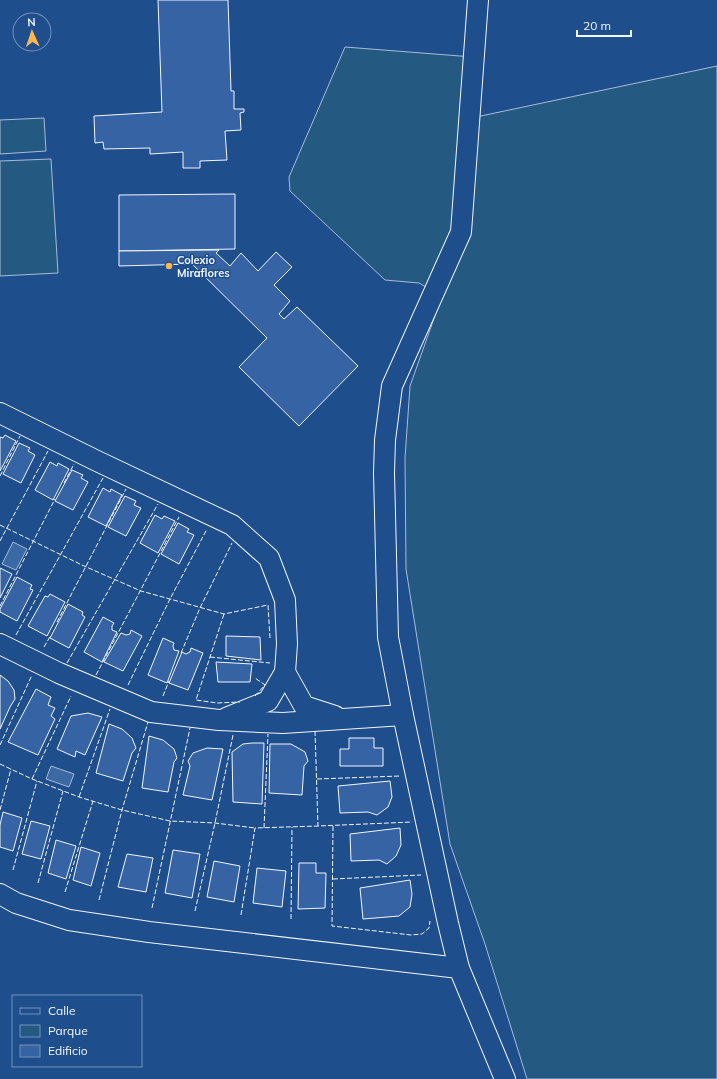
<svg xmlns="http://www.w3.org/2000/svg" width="717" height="1079" font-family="Mulish,sans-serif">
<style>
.green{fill:#245a82;stroke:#a8bbd7}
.water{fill:#3b69a3;stroke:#a8bbd7}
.building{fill:#3563a3;stroke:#f2f6ff}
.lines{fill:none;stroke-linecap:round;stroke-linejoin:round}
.minor-casing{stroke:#f2f6ff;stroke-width:22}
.minor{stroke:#1f4e8c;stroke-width:20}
.fence{stroke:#f2f6ff;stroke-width:1;stroke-dasharray:5 2;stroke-linecap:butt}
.poi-dot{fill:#ffb74d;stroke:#1f4e8c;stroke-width:1.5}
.labels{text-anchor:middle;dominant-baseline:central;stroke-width:3;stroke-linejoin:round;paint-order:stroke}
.poi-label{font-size:11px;font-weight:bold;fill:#f2f6ff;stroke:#1f4e8c;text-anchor:start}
</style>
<rect width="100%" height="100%" fill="#1f4e8c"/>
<g class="green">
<path d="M345,47L473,57L462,120L717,66V1079H527L485,944L450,844L406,569L405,458L410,386L442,296L419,283L385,280L290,191L289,177Z"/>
<path d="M44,118L46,151L0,154V120Z"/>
<path d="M51,159L58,273L0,276V161Z"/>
</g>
<g class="water">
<path d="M13,542L27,549L16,570L2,564Z"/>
<path d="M51,766L74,774L69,787L46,779Z"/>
</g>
<g class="building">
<path d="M158,0H228L231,91H234V109H244V112L240,113L241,130L225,131L227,160L200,161V168H183V152L150,154V148L104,149L103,142L95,143L94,116L162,112Z"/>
<path d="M235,194V249L119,251V195Z"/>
<path d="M219,250L216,253L230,266L241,253L258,271L276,252L292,267L274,285L290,301L279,314L284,319L297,307L358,366L299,426L239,367L267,338L192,264L119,266V251Z"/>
<path d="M5,435L16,441L0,471V437L3,438Z"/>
<path d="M19,443L30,448L28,451L35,455L21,483L3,474Z"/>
<path d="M50,462L57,466L58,463L69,469L53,500L35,490Z"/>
<path d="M72,470L83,475L81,478L88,482L73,510L55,501Z"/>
<path d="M103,488L110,492L111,489L122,495L106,526L88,517Z"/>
<path d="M125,496L136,501L134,505L141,508L126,536L108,527Z"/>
<path d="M155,515L162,519L164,516L175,521L158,553L140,543Z"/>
<path d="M178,523L189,529L187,532L194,535L179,564L161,554Z"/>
<path d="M0,568L12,574L0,598Z"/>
<path d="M17,577L32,585L30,589L33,590L17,621L0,612V609Z"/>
<path d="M50,594L65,602L47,636L28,626L45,596L48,597Z"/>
<path d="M68,604L83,612L82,615L85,617L69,648L50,638Z"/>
<path d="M103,617L114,623L112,626V630L117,632L102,662L84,652Z"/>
<path d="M131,630L142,636L123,671L104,662L121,633L126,635L130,634Z"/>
<path d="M226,636L260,637L261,660L226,656Z"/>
<path d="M163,638L174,643L173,646L174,650L179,651L167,683L148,675Z"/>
<path d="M191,648L203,653L188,690L169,683L182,652L186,654L190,652Z"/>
<path d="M216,662L252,664L250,682H218Z"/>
<path d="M0,675L8,681L14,690L15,699L10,707L0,729Z"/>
<path d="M36,689L51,697L48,705L55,708L51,716L55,719L38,755L8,742Z"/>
<path d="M88,713L102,717L85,755L76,751L75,757L57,749L71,716Z"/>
<path d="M109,724L122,729L132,738L136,748L132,753L123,781L96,773Z"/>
<path d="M149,736L163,740L174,749L177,758L174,762L168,792L142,788Z"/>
<path d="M349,738H374V748H383V766H340V749H349Z"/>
<path d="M252,743H264L262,804L233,802L232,752L243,744Z"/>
<path d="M270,744H291L305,752L308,761L304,766L302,795L269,793Z"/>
<path d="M207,748L223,749L212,800L183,795L190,766L188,761L193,753Z"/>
<path d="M390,781L392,797L388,807L377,815L368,812L340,813L338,786Z"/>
<path d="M3,812L22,818L13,851L0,847V825Z"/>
<path d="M31,821L50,826L41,859L22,854Z"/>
<path d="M400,828L401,845L396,856L387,864L379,860L351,861L350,834Z"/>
<path d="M56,840L76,846L66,879L48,873Z"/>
<path d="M81,847L100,853L91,886L73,880Z"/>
<path d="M173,850L200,854L192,898L165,893Z"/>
<path d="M127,854L153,858L146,892L118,887Z"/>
<path d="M214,861L240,866L234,902L207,897Z"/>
<path d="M299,863H316V873H326L325,908L298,909Z"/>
<path d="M257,868L286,871L282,907L253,903Z"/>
<path d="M410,880L412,894L410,907L399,916L363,919L360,888Z"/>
</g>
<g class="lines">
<defs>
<g id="minor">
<path d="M0,413L97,461L232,525L269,558L285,600L287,644L285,672"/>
<path d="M0,644L59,673L151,712L219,720L283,723L403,715"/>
<path d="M226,718L268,701L285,672L304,706L335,716"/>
<path d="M0,894L16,903L69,920L149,932L459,968L505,1079"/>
<path d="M459,968L448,923L403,715L388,637L384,473L385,440L392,386L461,232L478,0"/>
</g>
</defs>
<use href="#minor" class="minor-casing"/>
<use href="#minor" class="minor"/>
<g class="fence">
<path d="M0,476L20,436"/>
<path d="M64,483L74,464"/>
<path d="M0,525L84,566L141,591L170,599L224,614L268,605L270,638"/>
<path d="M0,541L48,451"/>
<path d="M0,606L55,499"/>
<path d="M224,614L196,700L217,703L240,702"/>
<path d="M57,622L126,489"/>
<path d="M16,635L103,478"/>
<path d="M44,647L51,635"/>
<path d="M181,653L200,608L232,543"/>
<path d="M210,657L270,663"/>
<path d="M67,663L158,504"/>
<path d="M96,675L179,517"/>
<path d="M128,685L170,599L207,529"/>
<path d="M163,696L169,681"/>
<path d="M255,696L265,685L255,678"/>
<path d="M315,731L318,826L412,822"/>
<path d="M0,745L32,675"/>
<path d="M0,764L32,779L79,797L122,810L170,821L215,823L255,828"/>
<path d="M32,779L71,696"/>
<path d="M317,779L400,776"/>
<path d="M79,797L110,709"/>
<path d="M0,810L11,769"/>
<path d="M333,826L332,926L411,935L422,934L429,928L430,921"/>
<path d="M264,828L268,734"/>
<path d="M13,870L37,781"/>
<path d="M333,879L421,875"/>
<path d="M38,883L63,791"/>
<path d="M65,892L93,801"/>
<path d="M99,900L122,810L148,722"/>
<path d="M152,908L190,728"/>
<path d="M195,911L215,823L233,735"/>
<path d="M241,915L255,828L318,826"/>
<path d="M291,919L292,827"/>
</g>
</g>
<circle class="poi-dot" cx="169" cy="266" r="4"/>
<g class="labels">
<g class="poi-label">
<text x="177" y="260">Colexio<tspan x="177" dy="13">Miraflores</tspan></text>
</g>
</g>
<rect x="12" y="995" width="130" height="72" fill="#1f4e8c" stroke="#7391ba"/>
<rect x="20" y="1008" width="20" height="6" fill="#1f4e8c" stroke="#7391ba"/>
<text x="48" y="1015" font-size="12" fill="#f2f6ff">Calle</text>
<rect x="20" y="1025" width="20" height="12" fill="#245a82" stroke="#7391ba"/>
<text x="48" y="1035" font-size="12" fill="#f2f6ff">Parque</text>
<rect x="20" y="1045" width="20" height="12" fill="#3563a3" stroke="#7391ba"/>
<text x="48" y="1055" font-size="12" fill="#f2f6ff">Edificio</text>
<g transform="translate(32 32) rotate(357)"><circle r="19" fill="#1f4e8c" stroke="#7391ba"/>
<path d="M0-3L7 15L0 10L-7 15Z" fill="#ffb74d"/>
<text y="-6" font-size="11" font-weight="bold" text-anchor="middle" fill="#f2f6ff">N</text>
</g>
<path d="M577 30v6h54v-6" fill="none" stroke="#f2f6ff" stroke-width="2"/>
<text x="583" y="30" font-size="12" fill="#f2f6ff" stroke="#1f4e8c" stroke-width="3" paint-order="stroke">20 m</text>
</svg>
